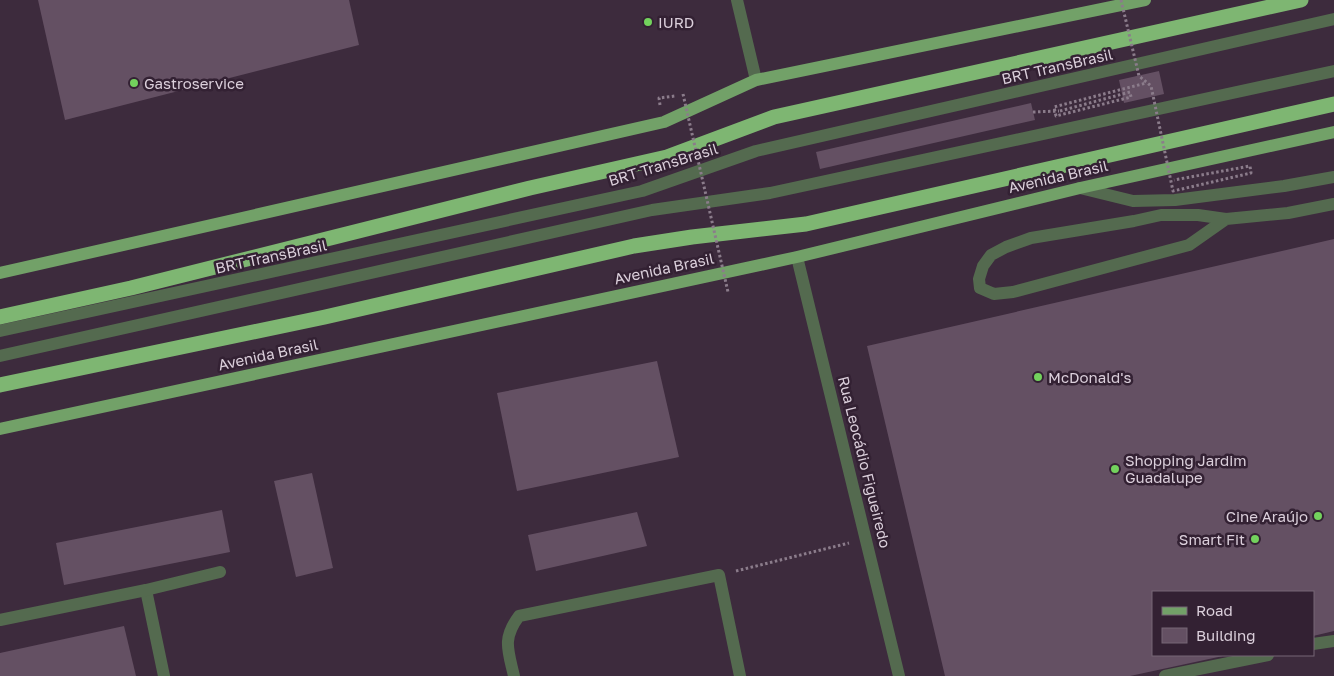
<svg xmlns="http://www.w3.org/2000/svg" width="1334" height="676" font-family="'Golos Text',sans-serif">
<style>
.building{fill:#645063}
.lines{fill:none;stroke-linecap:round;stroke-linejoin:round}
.path{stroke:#8b7c8b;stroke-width:3;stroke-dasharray:2.5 2.5;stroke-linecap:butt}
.minor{stroke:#546a4f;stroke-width:12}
.major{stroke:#72a168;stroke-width:12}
.highway{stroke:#7eb672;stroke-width:15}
.path-bridge{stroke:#8b7c8b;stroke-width:3;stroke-dasharray:2.5 2.5;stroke-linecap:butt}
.poi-dot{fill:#73d25d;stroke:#332133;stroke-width:2}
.labels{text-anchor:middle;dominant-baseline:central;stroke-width:5;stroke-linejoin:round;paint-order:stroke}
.poi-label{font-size:15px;fill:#dbcfdb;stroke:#332133;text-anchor:start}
.street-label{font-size:15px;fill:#dbcfdb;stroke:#332133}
</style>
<rect width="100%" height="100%" fill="#3d2b3d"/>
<g class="building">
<path d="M38,0H349L359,45L65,120Z"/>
<path d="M1159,71L1164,94L1124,103L1119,80Z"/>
<path d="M1031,103L1035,120L820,169L816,152Z"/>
<path d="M1334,239V631L1313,636V592H1153V655L1223,656L1130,676H945L867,346Z"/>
<path d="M657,361L679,457L517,491L497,393Z"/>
<path d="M312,473L333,568L296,577L274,481Z"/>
<path d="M222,510L230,552L64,585L56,543Z"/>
<path d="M637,512L647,546L536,571L528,535Z"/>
<path d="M124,626L136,676H0V653Z"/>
</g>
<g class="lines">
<g class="path">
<path d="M660,105L659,98L675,96"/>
<path d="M1033,112L1059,111"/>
<path d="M736,571L849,543"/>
</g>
<g class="minor">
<path d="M737,0L756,80"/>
<path d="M1080,188L1133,201L1175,200L1284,186L1334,177"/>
<path d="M1226,219L1189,245L1013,292L994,294L980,288L979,279L983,266L991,255L1006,247L1031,238L1134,221L1161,215H1198L1226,219L1288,213L1334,204"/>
<path d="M797,257L899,676"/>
<path d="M0,331L642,191L756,151L1334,19"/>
<path d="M0,356L652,210L770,193L1334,71"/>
<path d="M146,590L164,676"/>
<path d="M0,620L146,590L220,572"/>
<path d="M1313,644L1334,641"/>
<path d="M514,676C508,650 502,639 519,616L719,575L740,676"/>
<path d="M1165,676L1268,655"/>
</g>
<g class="major">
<path d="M0,273L664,122L756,80L1145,0"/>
<path d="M0,429L797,257L1080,188L1334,132"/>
</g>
<g class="highway">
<path d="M0,317L131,288L530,188L667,157L774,117L1301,0"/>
<path d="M0,385L325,317L634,246L692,237L806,224L1334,104"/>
</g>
<g class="path-bridge">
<path d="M1121,0L1139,76L1151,86L1173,191L1251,173L1250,166L1174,180"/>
<path d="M683,94L728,292"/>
<path d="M1060,111L1130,92L1131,97L1056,116L1054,107L1146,83"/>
</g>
</g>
<g class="poi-dot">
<circle cx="648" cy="22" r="5"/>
<circle cx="134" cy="83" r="5"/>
<circle cx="1038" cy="377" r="5"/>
<circle cx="1115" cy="469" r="5"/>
<circle cx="1318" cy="516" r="5"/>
<circle cx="1255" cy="539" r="5"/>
</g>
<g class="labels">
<g class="poi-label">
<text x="658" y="22">IURD</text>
<text x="144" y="83">Gastroservice</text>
<text x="1048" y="377">McDonald's</text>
<text x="1125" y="460">Shopping Jardim<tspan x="1125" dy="17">Guadalupe</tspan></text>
<text x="1308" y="516" text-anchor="end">Cine Araújo</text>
<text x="1245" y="539" text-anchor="end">Smart Fit</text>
</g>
<g class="street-label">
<text transform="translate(1057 66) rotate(-13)">BRT TransBrasil</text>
<text transform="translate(663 164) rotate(-17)">BRT TransBrasil</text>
<text transform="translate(1058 176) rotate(-13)">Avenida Brasil</text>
<text transform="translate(271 256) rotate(-12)">BRT TransBrasil</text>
<text transform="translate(664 268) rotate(-12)">Avenida Brasil</text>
<text transform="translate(268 354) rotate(-12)">Avenida Brasil</text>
<text transform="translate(865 462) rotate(76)">Rua Leocádio Figueiredo</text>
</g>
</g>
<rect x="1152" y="591" width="162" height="65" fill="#332133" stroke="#766776"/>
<rect x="1162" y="607" width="25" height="8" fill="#72a168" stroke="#766776"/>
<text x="1196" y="616" font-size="15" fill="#dbcfdb">Road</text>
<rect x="1162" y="628" width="25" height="15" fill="#645063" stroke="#766776"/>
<text x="1196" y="641" font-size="15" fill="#dbcfdb">Building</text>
</svg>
